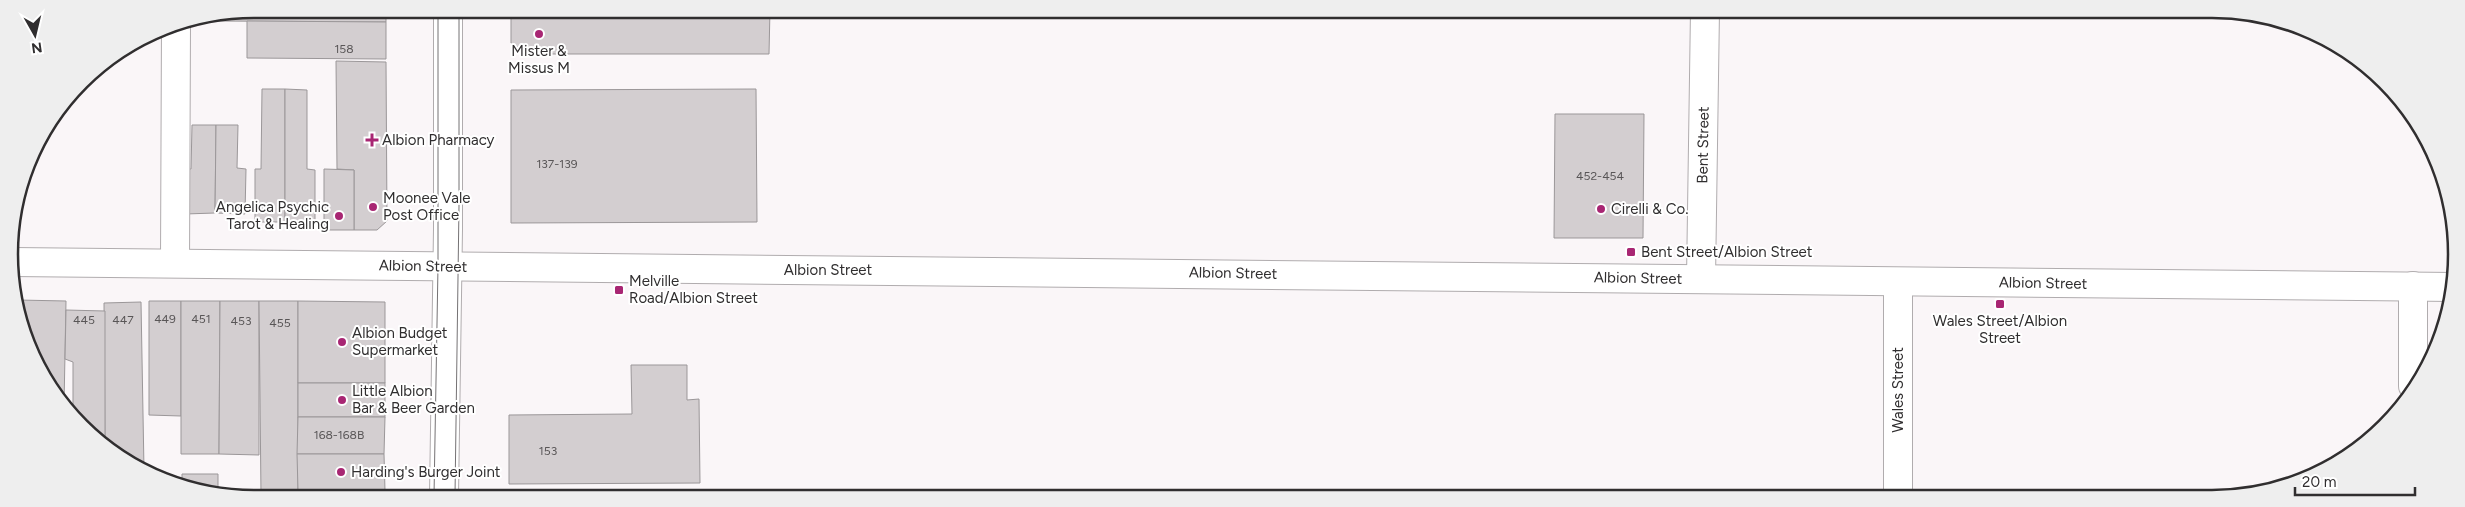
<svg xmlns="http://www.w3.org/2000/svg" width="2465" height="507" font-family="Figtree,sans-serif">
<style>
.building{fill:#d3ced0;stroke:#9b9799}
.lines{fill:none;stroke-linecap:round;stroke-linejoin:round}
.minor-casing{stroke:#b0acae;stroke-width:30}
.major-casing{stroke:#b0acae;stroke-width:30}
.minor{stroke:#fff;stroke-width:28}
.major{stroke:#fff;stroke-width:28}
.tram{stroke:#757274;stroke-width:1}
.poi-dot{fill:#a82673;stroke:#fff;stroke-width:2}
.labels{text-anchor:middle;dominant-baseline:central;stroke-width:4;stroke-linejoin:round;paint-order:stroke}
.number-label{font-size:12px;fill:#595657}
.poi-label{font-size:15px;fill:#302e2f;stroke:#fff;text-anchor:start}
.street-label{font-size:15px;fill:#302e2f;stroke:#fff}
.rim{fill:none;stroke:#302e2f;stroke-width:2.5}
</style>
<rect width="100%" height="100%" fill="#faf6f8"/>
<g class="building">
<path d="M254,9H386V22L217,21V16Z"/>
<path d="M511,9H770L769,54H530L511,43Z"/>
<path d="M247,21L386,22V59L247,58Z"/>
<path d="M336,61L386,62L387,221L377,230H354V170L337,169Z"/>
<path d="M262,89H285V222H255V169H261Z"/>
<path d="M285,89L307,90V169L315,170V222H285Z"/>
<path d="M756,89L757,222L511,223V90Z"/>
<path d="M1555,114H1644L1643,238H1554Z"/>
<path d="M192,125H216L215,213L185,214V169H191Z"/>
<path d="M216,125H238L237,168L246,169L245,214L215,213Z"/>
<path d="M324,169L354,170V230H324Z"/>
<path d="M18,300L66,301L64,406L22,332Z"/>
<path d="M149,301H181V416L149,415Z"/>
<path d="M181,301H220L219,454H181Z"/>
<path d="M220,301H259V455L219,454Z"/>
<path d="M259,301H298V496H261Z"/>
<path d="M298,301L385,302V383H298Z"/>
<path d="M141,302L144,470L131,466L105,444L104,303Z"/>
<path d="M66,310L105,311V444L73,418V362L65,359Z"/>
<path d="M631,365H687V400L699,399L700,483L509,484V415L632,414Z"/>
<rect x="298" y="383" width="87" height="34"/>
<path d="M298,417H385L384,454H297Z"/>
<path d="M297,454H384L385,491L298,490Z"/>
<path d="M182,474H218V495L182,483Z"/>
<path d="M298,490L385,491V496H298Z"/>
<path d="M506,490L552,491V496H506Z"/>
</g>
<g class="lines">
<defs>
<g id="minor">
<path d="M12,262L2454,287"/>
<path d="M175,263L176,24"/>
<path d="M1701,279L1705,10"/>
<path d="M2413,286V386"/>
<path d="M1898,497V282"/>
</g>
<path id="major" d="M444,496L448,229V9"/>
</defs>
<use href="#minor" class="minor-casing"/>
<use href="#major" class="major-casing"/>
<use href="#minor" class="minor"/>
<use href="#major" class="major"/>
<g class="tram">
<path d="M434,496L438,266V9"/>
<path d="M455,496L459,205V9"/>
</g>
</g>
<g class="poi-dot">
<circle cx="539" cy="34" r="5"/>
<path d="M369.5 132.5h5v5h5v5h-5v5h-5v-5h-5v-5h5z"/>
<circle cx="373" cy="207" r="5"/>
<circle cx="1601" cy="209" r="5"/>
<circle cx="339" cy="216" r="5"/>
<rect x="1626" y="247" width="10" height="10" rx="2.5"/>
<rect x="614" y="285" width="10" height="10" rx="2.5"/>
<rect x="1995" y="299" width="10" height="10" rx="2.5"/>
<circle cx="342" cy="342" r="5"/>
<circle cx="342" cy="400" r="5"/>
<circle cx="341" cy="472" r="5"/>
</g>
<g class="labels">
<g class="number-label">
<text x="344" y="49">158</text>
<text x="557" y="164">137-139</text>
<text x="1600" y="176">452-454</text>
<text x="165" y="319">449</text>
<text x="201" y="319">451</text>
<text x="84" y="320">445</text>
<text x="123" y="320">447</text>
<text x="241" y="321">453</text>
<text x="280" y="323">455</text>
<text x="339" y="435">168-168B</text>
<text x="548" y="451">153</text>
</g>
<g class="poi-label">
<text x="539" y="51" text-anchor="middle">Mister &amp;<tspan x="539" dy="17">Missus M</tspan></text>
<text x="382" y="140">Albion Pharmacy</text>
<text x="383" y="198">Moonee Vale<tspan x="383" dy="17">Post Office</tspan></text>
<text x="329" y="207" text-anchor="end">Angelica Psychic<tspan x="329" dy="17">Tarot &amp; Healing</tspan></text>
<text x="1611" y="209">Cirelli &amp; Co.</text>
<text x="1641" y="252">Bent Street/Albion Street</text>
<text x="629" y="281">Melville<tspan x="629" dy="17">Road/Albion Street</tspan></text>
<text x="2000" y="321" text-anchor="middle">Wales Street/Albion<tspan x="2000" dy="17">Street</tspan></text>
<text x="352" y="333">Albion Budget<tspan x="352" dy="17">Supermarket</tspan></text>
<text x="352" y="391">Little Albion<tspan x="352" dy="17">Bar &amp; Beer Garden</tspan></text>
<text x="351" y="472">Harding's Burger Joint</text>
</g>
<g class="street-label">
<text transform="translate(1703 145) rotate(-89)">Bent Street</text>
<text transform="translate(423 266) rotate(1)">Albion Street</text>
<text x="828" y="270">Albion Street</text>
<text transform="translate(1233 273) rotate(1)">Albion Street</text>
<text transform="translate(1638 278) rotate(1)">Albion Street</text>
<text transform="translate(2043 283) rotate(1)">Albion Street</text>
<text transform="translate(1898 390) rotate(-90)">Wales Street</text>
</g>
</g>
<path d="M0 0H2465V507H0ZM254 18H2212A236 236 0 0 1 2448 254V254A236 236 0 0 1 2212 490H254A236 236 0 0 1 18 254V254A236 236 0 0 1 254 18Z" fill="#eee" fill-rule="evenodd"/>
<path class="rim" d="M254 18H2212A236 236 0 0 1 2448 254V254A236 236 0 0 1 2212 490H254A236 236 0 0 1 18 254V254A236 236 0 0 1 254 18Z"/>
<g transform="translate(35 35) rotate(172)" stroke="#ffffff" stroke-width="4" paint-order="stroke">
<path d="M0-4L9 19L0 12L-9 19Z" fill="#302e2f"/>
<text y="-8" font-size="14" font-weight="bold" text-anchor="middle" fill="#302e2f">N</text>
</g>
<path d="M2295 487v8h120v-8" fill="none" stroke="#302e2f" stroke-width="2.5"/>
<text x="2302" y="487" font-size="15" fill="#302e2f" stroke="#ffffff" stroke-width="4" paint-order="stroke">20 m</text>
</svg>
